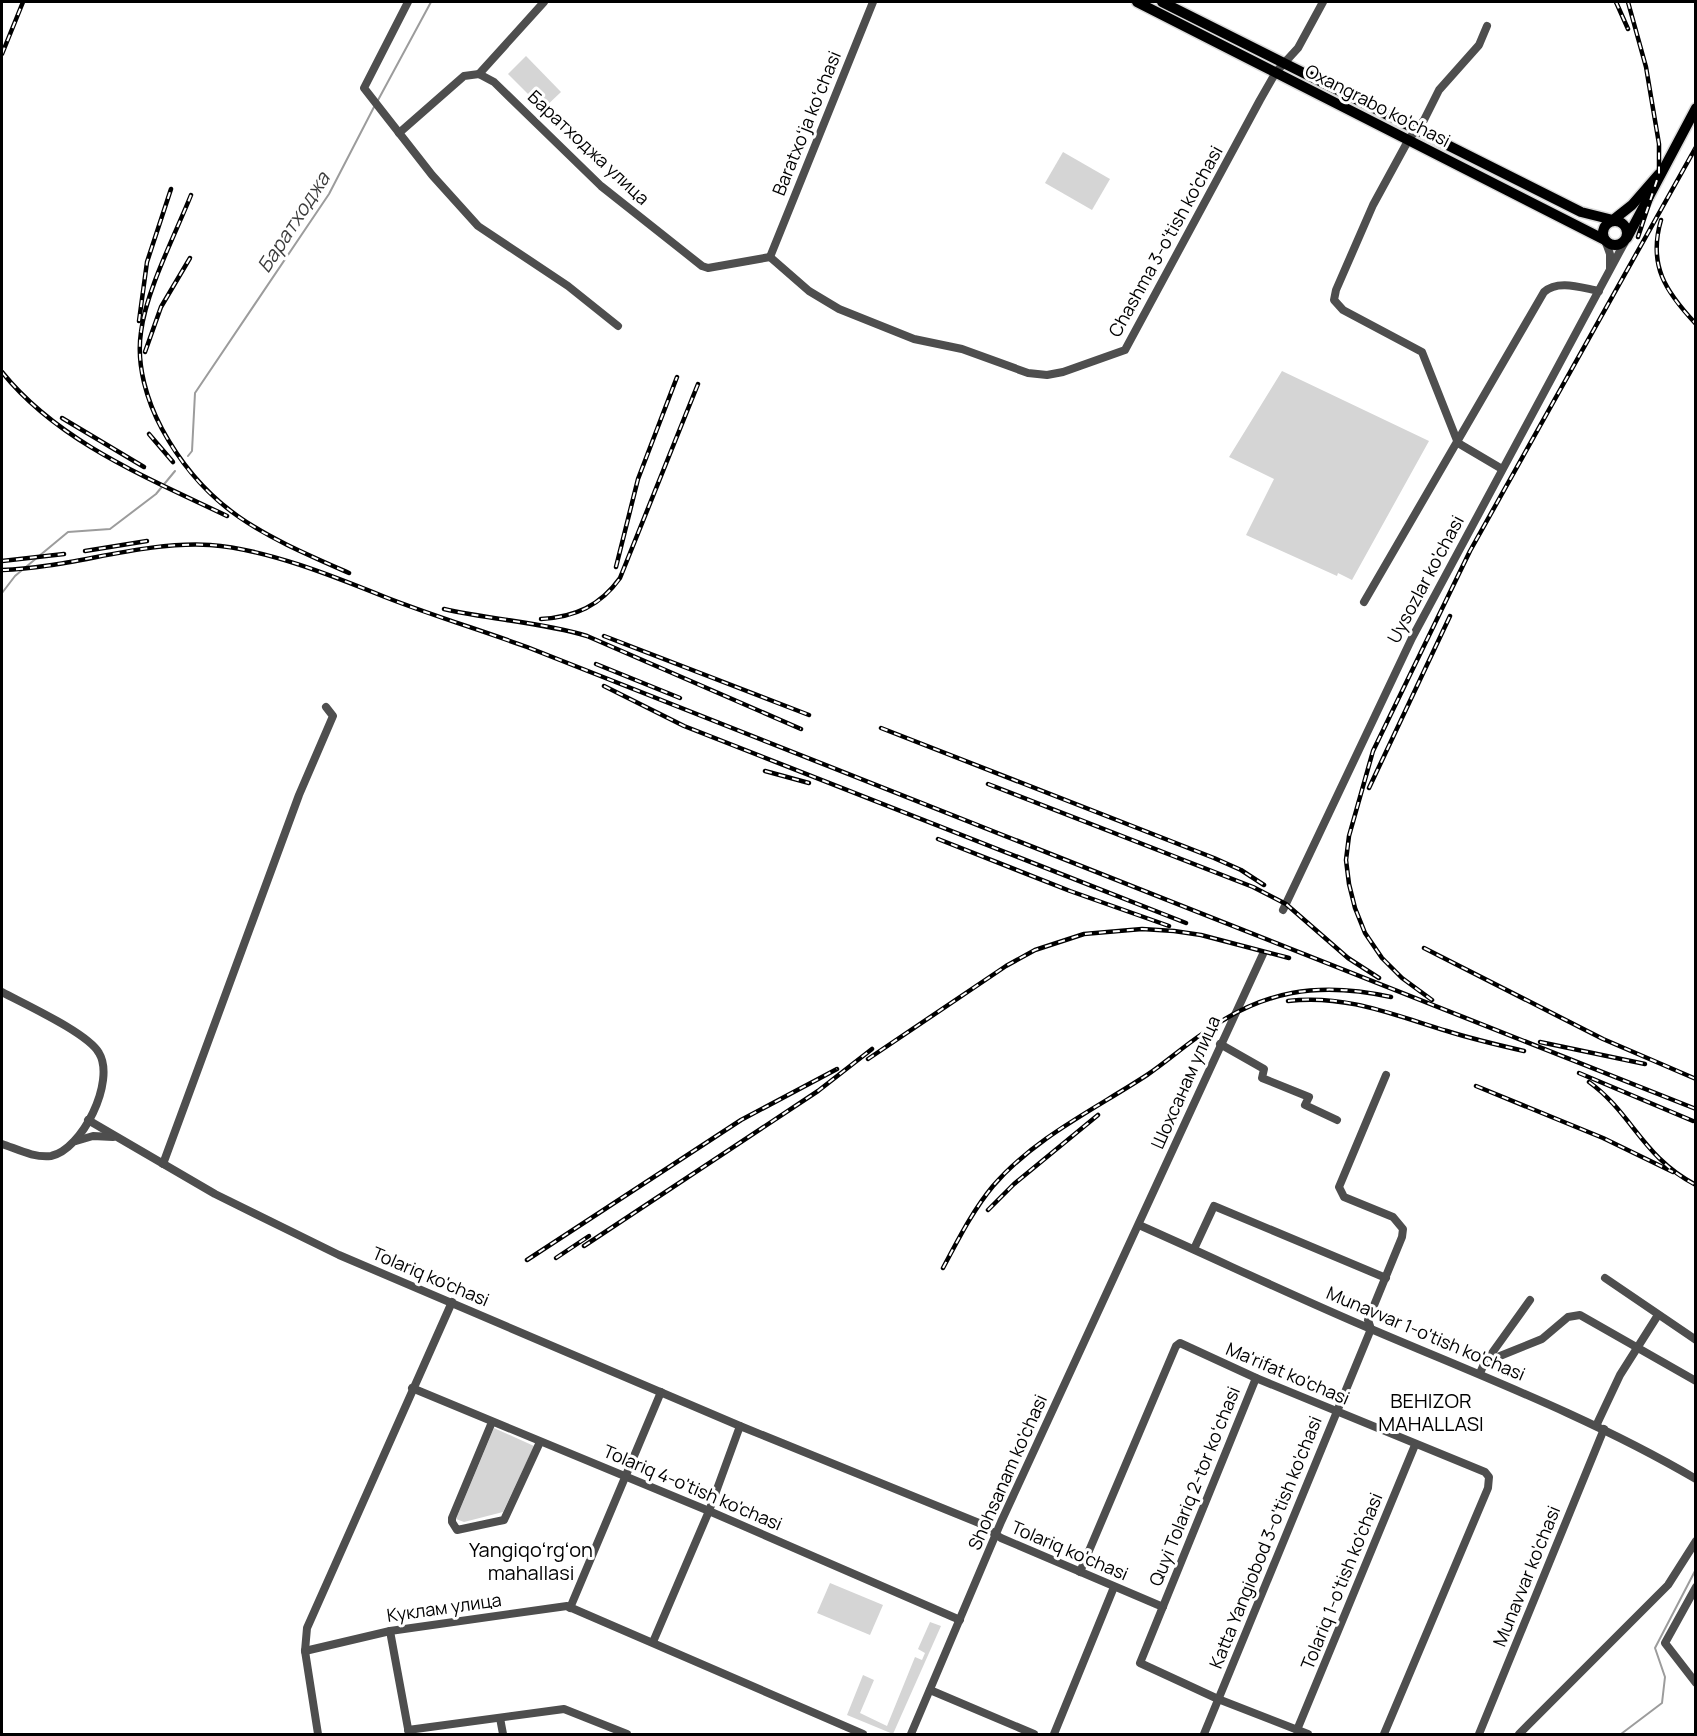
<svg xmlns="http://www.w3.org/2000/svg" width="1697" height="1736" font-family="Manrope,sans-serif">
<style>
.green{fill:#d5d5d5}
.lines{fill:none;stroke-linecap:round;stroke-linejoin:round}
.stream{stroke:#9c9c9c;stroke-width:2}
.major-casing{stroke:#dbdbdb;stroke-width:13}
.minor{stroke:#4e4e4e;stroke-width:8}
.major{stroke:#000;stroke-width:10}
.rail-casing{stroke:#000;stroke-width:4.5}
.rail{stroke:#fff;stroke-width:2;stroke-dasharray:7;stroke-linecap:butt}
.labels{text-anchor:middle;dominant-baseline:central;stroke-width:6;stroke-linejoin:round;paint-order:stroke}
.street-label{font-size:18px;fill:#000;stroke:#fff}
.water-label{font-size:20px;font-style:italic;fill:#3d3d3d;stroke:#fff}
.neighbourhood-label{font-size:20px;fill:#000;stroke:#fff}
</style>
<rect width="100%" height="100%" fill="#fff"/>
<g class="green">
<path d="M526,56L561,92L543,109L508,74Z"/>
<path d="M1063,152L1110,179L1092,210L1045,183Z"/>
<path d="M1282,371L1429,441L1352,580L1338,573L1337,576L1246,535L1274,479L1229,457Z"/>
<path d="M494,1428L534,1446L503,1512L464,1522L456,1519Z"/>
<path d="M830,1583L883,1605L870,1635L817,1613Z"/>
<path d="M930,1622L941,1626L893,1734L847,1715L863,1675L874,1680L860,1713L887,1726L915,1657L922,1660L925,1653L918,1649Z"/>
</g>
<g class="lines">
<g class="stream">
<path d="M377,102L431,2"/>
<path d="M188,456L192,451L195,393L329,194L374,107"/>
<path d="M2,593L15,576L68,532L110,529L156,494L175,471"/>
<path d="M1621,1734L1662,1703L1665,1677L1655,1648L1696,1569"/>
</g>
<defs>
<g id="major">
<path d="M1137,2L1605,240"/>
<path d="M1162,2L1581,212L1613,220L1632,205L1659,174"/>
<circle cx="1615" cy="233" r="12"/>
<path d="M1627,238L1696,108"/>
</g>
</defs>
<use href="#major" class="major-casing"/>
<g class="minor">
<path d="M408,2L364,88L432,175L478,226L568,286L618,326"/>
<path d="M1487,26L1479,45L1439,90L1424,120L1409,139L1373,205L1336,290L1334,300L1343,310L1422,352L1458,443L1502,469"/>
<path d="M479,74L544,2"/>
<path d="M399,133L464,76L479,74L494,82L601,186L702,266L708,268L770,257"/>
<path d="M1605,240L1610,254V268"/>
<path d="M770,257L809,291L839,309L914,339L962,349L1028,373L1047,375L1063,372L1125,350L1260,100L1276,72L1298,48L1323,2"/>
<path d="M770,257L873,2"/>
<path d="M1364,602L1544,292C1558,279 1582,288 1599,291"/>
<path d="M1283,910L1412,638L1627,238"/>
<path d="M2,992C24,1004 88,1033 99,1053C116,1081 82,1150 51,1156C34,1158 17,1149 2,1144"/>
<path d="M1220,1044L1264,1069L1262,1078L1309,1097L1305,1105L1337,1120"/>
<path d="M88,1120L215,1194L339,1255L740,1426L979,1523L1001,1538L1163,1607"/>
<path d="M76,1141L93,1136L113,1137"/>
<path d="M163,1164L299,795L333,716L326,707"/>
<path d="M1139,1225C1216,1259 1293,1296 1371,1329C1481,1376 1592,1418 1696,1479"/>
<path d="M1194,1249L1214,1206L1386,1278"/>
<path d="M1605,1278L1696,1340"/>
<path d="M1487,1360L1530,1300"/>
<path d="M1480,1373L1485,1362L1542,1339L1568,1317L1580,1315L1696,1381"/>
<path d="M1256,1378L1140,1663L1218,1699L1308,1734"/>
<path d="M412,1388L709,1511L960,1620"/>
<path d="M492,1422L452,1518V1522L457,1530L504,1520L540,1442"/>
<path d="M1596,1426L1620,1375L1658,1315"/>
<path d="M1080,1572L1176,1346L1180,1343L1256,1378L1485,1472L1489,1477L1488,1488L1384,1734"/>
<path d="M1696,1587L1665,1643L1696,1683"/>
<path d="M570,1608L661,1392"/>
<path d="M390,1631L409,1734"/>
<path d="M653,1642L709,1511L740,1426"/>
<path d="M305,1651L390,1631L567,1606L863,1734"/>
<path d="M930,1690L1034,1734"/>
<path d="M500,1718L503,1734"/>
<path d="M408,1730L564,1709L627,1734"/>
<path d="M1297,1730L1415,1445"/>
<path d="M318,1734L305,1651L307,1628L452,1302"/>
<path d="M911,1734L1001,1522L1263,954"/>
<path d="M1054,1734L1114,1587"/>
<path d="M1204,1734L1371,1329L1368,1320L1402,1237L1403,1229L1393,1217L1344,1197L1339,1187L1386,1075"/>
<path d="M1479,1734L1604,1429"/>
<path d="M1519,1734L1668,1585L1696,1541"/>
</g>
<use href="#major" class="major"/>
<defs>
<g id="rail">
<path d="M1616,2L1628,29"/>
<path d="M1628,2L1646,67L1659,144V174L1638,237"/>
<path d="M2,54L23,2"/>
<path d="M191,195C175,235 146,291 141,332C136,365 147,401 162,429C207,512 265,536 349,573"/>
<path d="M1661,220C1648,265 1665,291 1696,324"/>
<path d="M139,321L147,262L171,189"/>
<path d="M145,352L161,307L190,258"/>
<path d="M2,372C58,442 148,478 227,516"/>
<path d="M62,418L144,467"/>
<path d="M149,434L173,462"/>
<path d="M85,551L147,541"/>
<path d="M2,561L64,554"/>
<path d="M616,567L638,479L677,377"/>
<path d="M2,570C71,568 140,541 210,545C266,549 333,576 385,597C431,615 480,630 527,647L1696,1109"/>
<path d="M444,609C492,620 541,622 587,636L801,729"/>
<path d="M541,619C575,617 600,606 620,578L698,384"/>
<path d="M604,636L809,715"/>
<path d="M596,664L680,698"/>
<path d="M604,686L684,726L1186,923"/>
<path d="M881,728L1214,858L1241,870L1264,885"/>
<path d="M765,771L809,783"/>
<path d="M988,784L1253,887L1286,904L1348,958L1379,978"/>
<path d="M1369,788L1450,616"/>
<path d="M938,839L1070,891L1169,926"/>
<path d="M1424,948L1603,1039L1696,1079"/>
<path d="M1432,1000L1402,978L1382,958L1365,933L1355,908L1349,884L1346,860L1349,836L1373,751L1470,551L1696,147"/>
<path d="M1288,1001C1345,994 1394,1015 1447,1031C1472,1039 1498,1045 1524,1051"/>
<path d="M1540,1042L1645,1064"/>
<path d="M868,1059L1006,966L1035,950L1084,934L1142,929L1174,931L1201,935L1289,958"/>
<path d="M1579,1073L1693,1121"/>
<path d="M1589,1082C1632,1113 1643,1158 1696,1185"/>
<path d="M1476,1086L1603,1138L1673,1172"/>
<path d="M988,1210L1014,1184L1098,1115"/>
<path d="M584,1246L818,1091L872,1049"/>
<path d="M556,1258L589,1236"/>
<path d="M527,1260L741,1120L837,1069"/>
<path d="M943,1268C958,1240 973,1210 993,1186C1034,1138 1095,1109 1147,1075C1166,1062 1183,1047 1202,1034C1263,990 1318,981 1391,997"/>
</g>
</defs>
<use href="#rail" class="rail-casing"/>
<use href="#rail" class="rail"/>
</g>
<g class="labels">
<g class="street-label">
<text transform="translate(1378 105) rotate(27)">Oxangrabo ko'chasi</text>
<text transform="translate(806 123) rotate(-68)">Baratxoʻja koʻchasi</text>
<text transform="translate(589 147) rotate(43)">Баратходжа улица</text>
<text transform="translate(1165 241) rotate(-61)">Chashma 3-o'tish ko'chasi</text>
<text transform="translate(1425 579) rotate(-62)">Uysozlar ko'chasi</text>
<text transform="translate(1185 1082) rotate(-66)">Шохсанам улица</text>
<text transform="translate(431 1276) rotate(23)">Tolariq ko'chasi</text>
<text transform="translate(1426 1333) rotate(23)">Munavvar 1-o'tish ko'chasi</text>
<text transform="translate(1288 1373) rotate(23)">Ma'rifat ko'chasi</text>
<text transform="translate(1007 1472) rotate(-66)">Shohsanam ko'chasi</text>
<text transform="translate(1194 1486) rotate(-68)">Quyi Tolariq 2-tor koʻchasi</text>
<text transform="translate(693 1487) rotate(23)">Tolariq 4-o'tish ko'chasi</text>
<text transform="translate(1265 1542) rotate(-68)">Katta Yangiobod 3-o'tish ko'chasi</text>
<text transform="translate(1070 1550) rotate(23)">Tolariq ko'chasi</text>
<text transform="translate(1526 1576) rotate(-68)">Munavvar ko'chasi</text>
<text transform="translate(1341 1581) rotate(-68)">Tolariq 1-o'tish ko'chasi</text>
<text transform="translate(444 1607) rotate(-8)">Куклам улица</text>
</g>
<g class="water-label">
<text transform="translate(293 222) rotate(-57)">Баратходжа</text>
</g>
<g class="neighbourhood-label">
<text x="1431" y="1400">BEHIZOR<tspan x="1431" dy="23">MAHALLASI</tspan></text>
<text x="531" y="1549">Yangiqoʻrgʻon<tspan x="531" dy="23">mahallasi</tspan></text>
</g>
</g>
<rect width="1697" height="1736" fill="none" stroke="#000000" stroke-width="6"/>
</svg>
